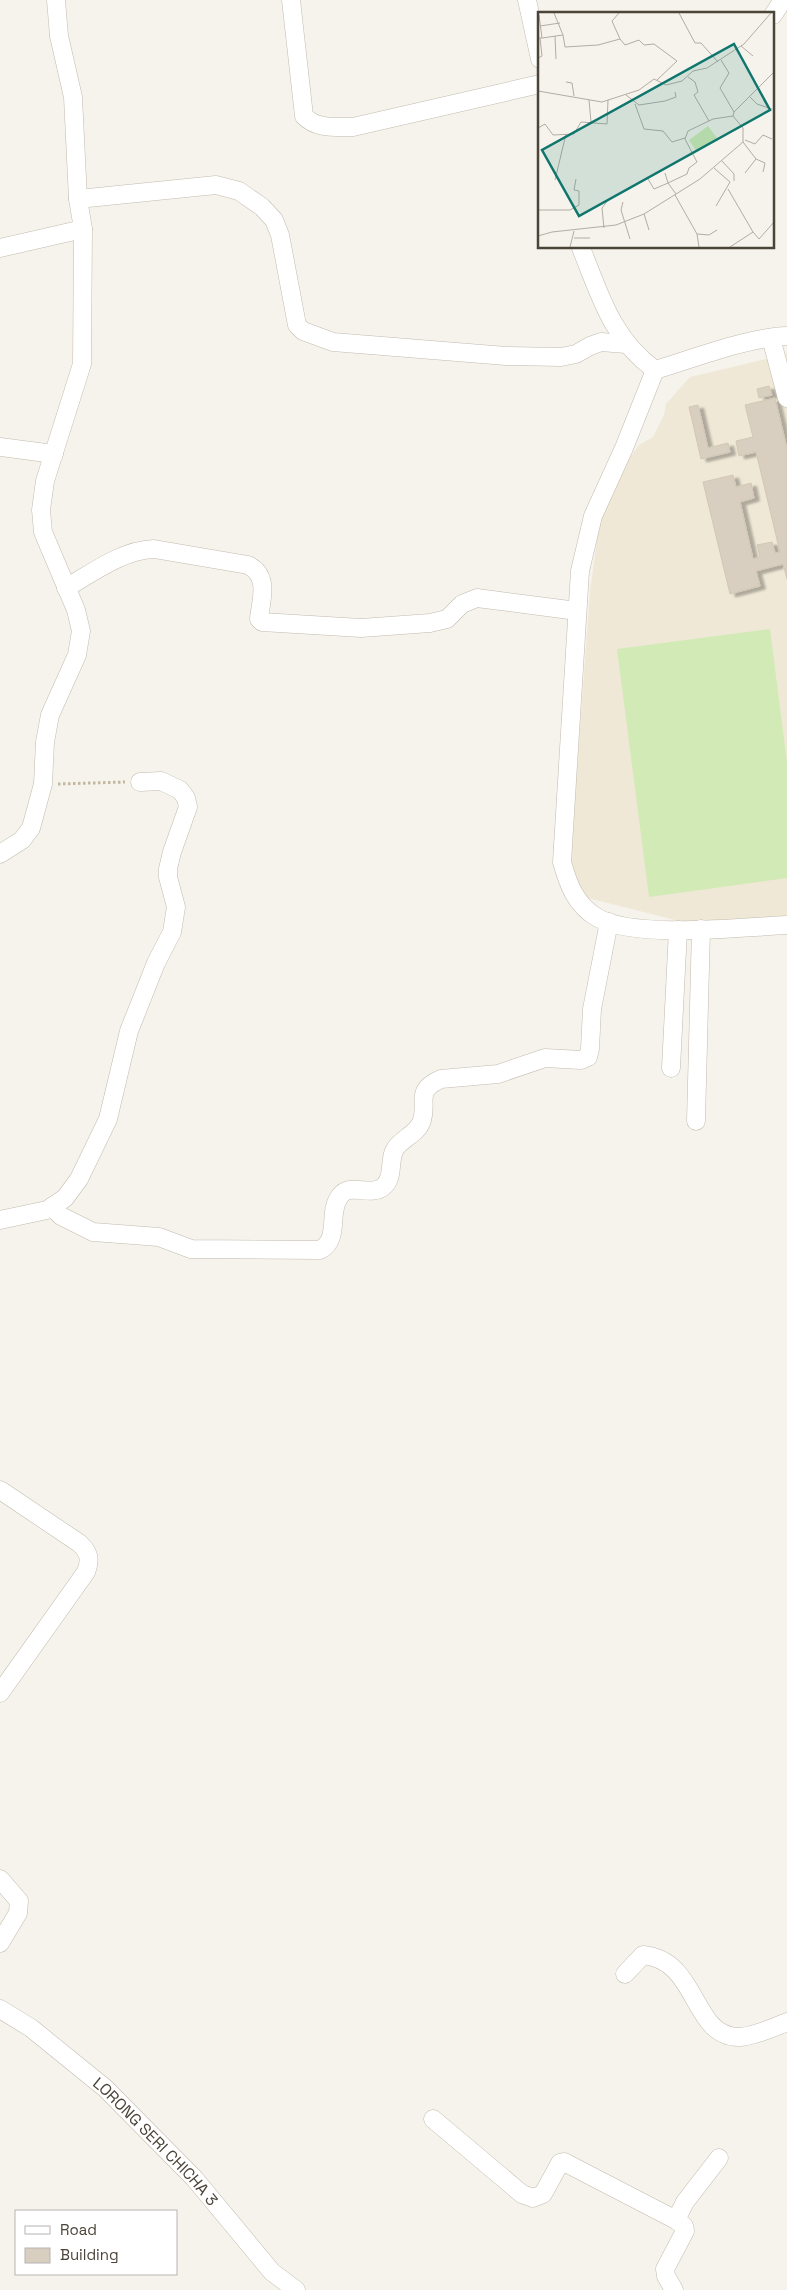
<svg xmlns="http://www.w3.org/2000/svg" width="787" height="2290" font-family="'Space Grotesk',sans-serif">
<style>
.education{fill:#efe8d6}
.garden{fill:#d2eab5}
.building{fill:#d8cfc1;stroke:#d3c7b4;filter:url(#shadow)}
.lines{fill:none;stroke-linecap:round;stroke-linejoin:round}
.minor-casing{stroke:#c2bbae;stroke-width:19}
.path{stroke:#c4b79f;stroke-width:3;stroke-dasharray:2.5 2.5;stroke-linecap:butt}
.minor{stroke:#fff;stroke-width:18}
.labels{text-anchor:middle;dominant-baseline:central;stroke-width:5;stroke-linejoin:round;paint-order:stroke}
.street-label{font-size:16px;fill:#4b4439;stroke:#fff}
.inset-road{fill:none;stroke:#b2ada4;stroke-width:1}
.view{fill:#0f766e;fill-opacity:0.15;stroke:#0f766e;stroke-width:2.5}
.inset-edge{fill:none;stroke:#4b4439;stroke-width:2.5}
</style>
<defs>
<filter id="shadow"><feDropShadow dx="5.5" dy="3" stdDeviation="1" flood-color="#0004"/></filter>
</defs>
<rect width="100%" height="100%" fill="#f6f3ec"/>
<path class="education" d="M787,354V919L687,923L584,897L570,865L571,849L590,592L601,510L614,491L631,456L639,445L653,437L664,415L666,404L690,377Z"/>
<path class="garden" d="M770,629L787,763V878L649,897L617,649Z"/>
<g class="building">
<path d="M769,386L772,395L759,398L757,389Z"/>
<path d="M775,398L787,449V579L783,564L756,571L760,586L730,594L703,482L733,475L736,487L751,483L754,498L740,502L753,559L760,557L757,545L772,542L775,553L780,552L756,452L739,456L736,441L753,437L745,405Z"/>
<path d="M698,405L708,448L728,443L730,452L701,459L689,407Z"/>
</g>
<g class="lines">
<defs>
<g id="minor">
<path d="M291,0L304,116C316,129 335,127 353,127L540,84"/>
<path d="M527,0L540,59"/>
<path d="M773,15L783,0"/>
<path d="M78,199L216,185L239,191L262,207L274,220L280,235L297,325L303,331L333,342L506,356L561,357L576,354L590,346L601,342L626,344"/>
<path d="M0,248L83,229"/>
<path d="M581,248C600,295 612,339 655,370C692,359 749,337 787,336"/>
<path d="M771,338L787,398"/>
<path d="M655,370L624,448L593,516L580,571L562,862C568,884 576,906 598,918C635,939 742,927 787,925"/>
<path d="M0,447L54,454"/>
<path d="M66,588C92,573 122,550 154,549L248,565C270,576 261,599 259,619L262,622L361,628L430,623L447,619L462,604L477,598L577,611"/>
<path d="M0,854L22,840L31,828L43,784L45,742L50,715L77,655L81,631L76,610L43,532L41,510L45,481L82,364L83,229L78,199L73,97L59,36L56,0"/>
<path d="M671,1068L678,930"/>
<path d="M696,1121L701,929"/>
<path d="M52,1207L61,1216L93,1232L159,1237L191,1249L320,1250C341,1239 327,1212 340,1196C350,1182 371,1197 383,1187C394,1178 389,1162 394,1151C400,1138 418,1135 422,1120C428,1101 414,1091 441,1079L498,1074L545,1058L581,1060L588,1057L590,1049L592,1009L609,922"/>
<path d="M0,1220L47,1210L65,1198L79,1179L108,1119L129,1031L156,963L172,932L176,907L168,877V869L172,852L188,807L186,798L180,790L161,781L140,782"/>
<path d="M0,1490L79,1543C89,1552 91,1559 86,1572L0,1693"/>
<path d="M0,1879L19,1901L18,1913L0,1943"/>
<path d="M625,1974L643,1955C699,1960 691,2037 739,2037C752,2037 775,2027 787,2022"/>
<path id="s1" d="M0,2009L31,2028L105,2088L194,2178L272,2272L296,2290"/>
<path d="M433,2119L522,2194L533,2198L543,2194L560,2163L564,2162L676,2220L684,2226L685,2231L665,2269L666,2276L674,2290"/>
<path d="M676,2220L685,2202L719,2158"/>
</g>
</defs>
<use href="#minor" class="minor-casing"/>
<path class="path" d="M58,784L125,782"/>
<use href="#minor" class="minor"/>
</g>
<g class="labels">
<g class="street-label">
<text stroke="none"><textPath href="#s1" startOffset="205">LORONG SERI CHICHA 3</textPath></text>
</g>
</g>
<g transform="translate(538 12)">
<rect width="236" height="236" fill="#f6f3ec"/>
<path d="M170,114L179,126L159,140L151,128Z" fill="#d2eab5"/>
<path class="inset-road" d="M81,1L74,9L82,27M141,1L157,31H163L180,50M2,14L22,11M25,23L27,35L60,33L82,27L87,33L101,28L106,33L116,32L139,49L119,68M17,24L18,47M0,26H4L1,3M4,26L25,23L16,1M203,34L215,44M0,46L4,44L2,26M183,48L191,61L182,76L196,100M150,65L157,70L160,80L156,83L171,109M28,70L34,71L36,84M0,79L64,90L101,78L116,67L128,73L144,69L155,59L169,56L206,32L233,1M88,83L101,93L127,89L138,85L137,80M211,84L219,92L234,97M51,88L53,110M97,92L106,117L125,119L134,130L147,126M0,116L7,112L15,123L36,122L43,110L69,112L70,88M207,128L217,132L225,123L234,127M205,130L218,147L207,161M218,147L227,151L225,160M184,149L196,162V169M176,156L192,170L178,194M127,161L130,171L149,162L151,156L159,150L147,127L150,119L175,107L195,104M110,167L116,177L130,171L138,182M17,168L28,122M190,177L215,220M137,183L159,222L161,235M85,190L83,198L92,227M0,198H32L41,193V179L36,178L38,167M106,202L111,218M66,216L64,196L70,188M159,222L171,223L179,218M0,224L14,220L78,213L106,202L162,167L205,130V116L195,104L196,100L237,59M36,226H52M32,235L36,219M192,235L215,220L221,227L237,209"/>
<path class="view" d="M196,32L232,98L41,204L4,138Z"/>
<rect width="236" height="236" class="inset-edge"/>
</g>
<rect x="15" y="2210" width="162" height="65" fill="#ffffff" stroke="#b7b4b0"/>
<rect x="25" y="2226" width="25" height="8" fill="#ffffff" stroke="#b7b4b0"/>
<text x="60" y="2235" font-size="15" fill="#4b4439">Road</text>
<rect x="25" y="2248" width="25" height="15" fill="#d8cfc1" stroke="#b7b4b0"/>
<text x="60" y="2260" font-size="15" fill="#4b4439">Building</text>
</svg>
